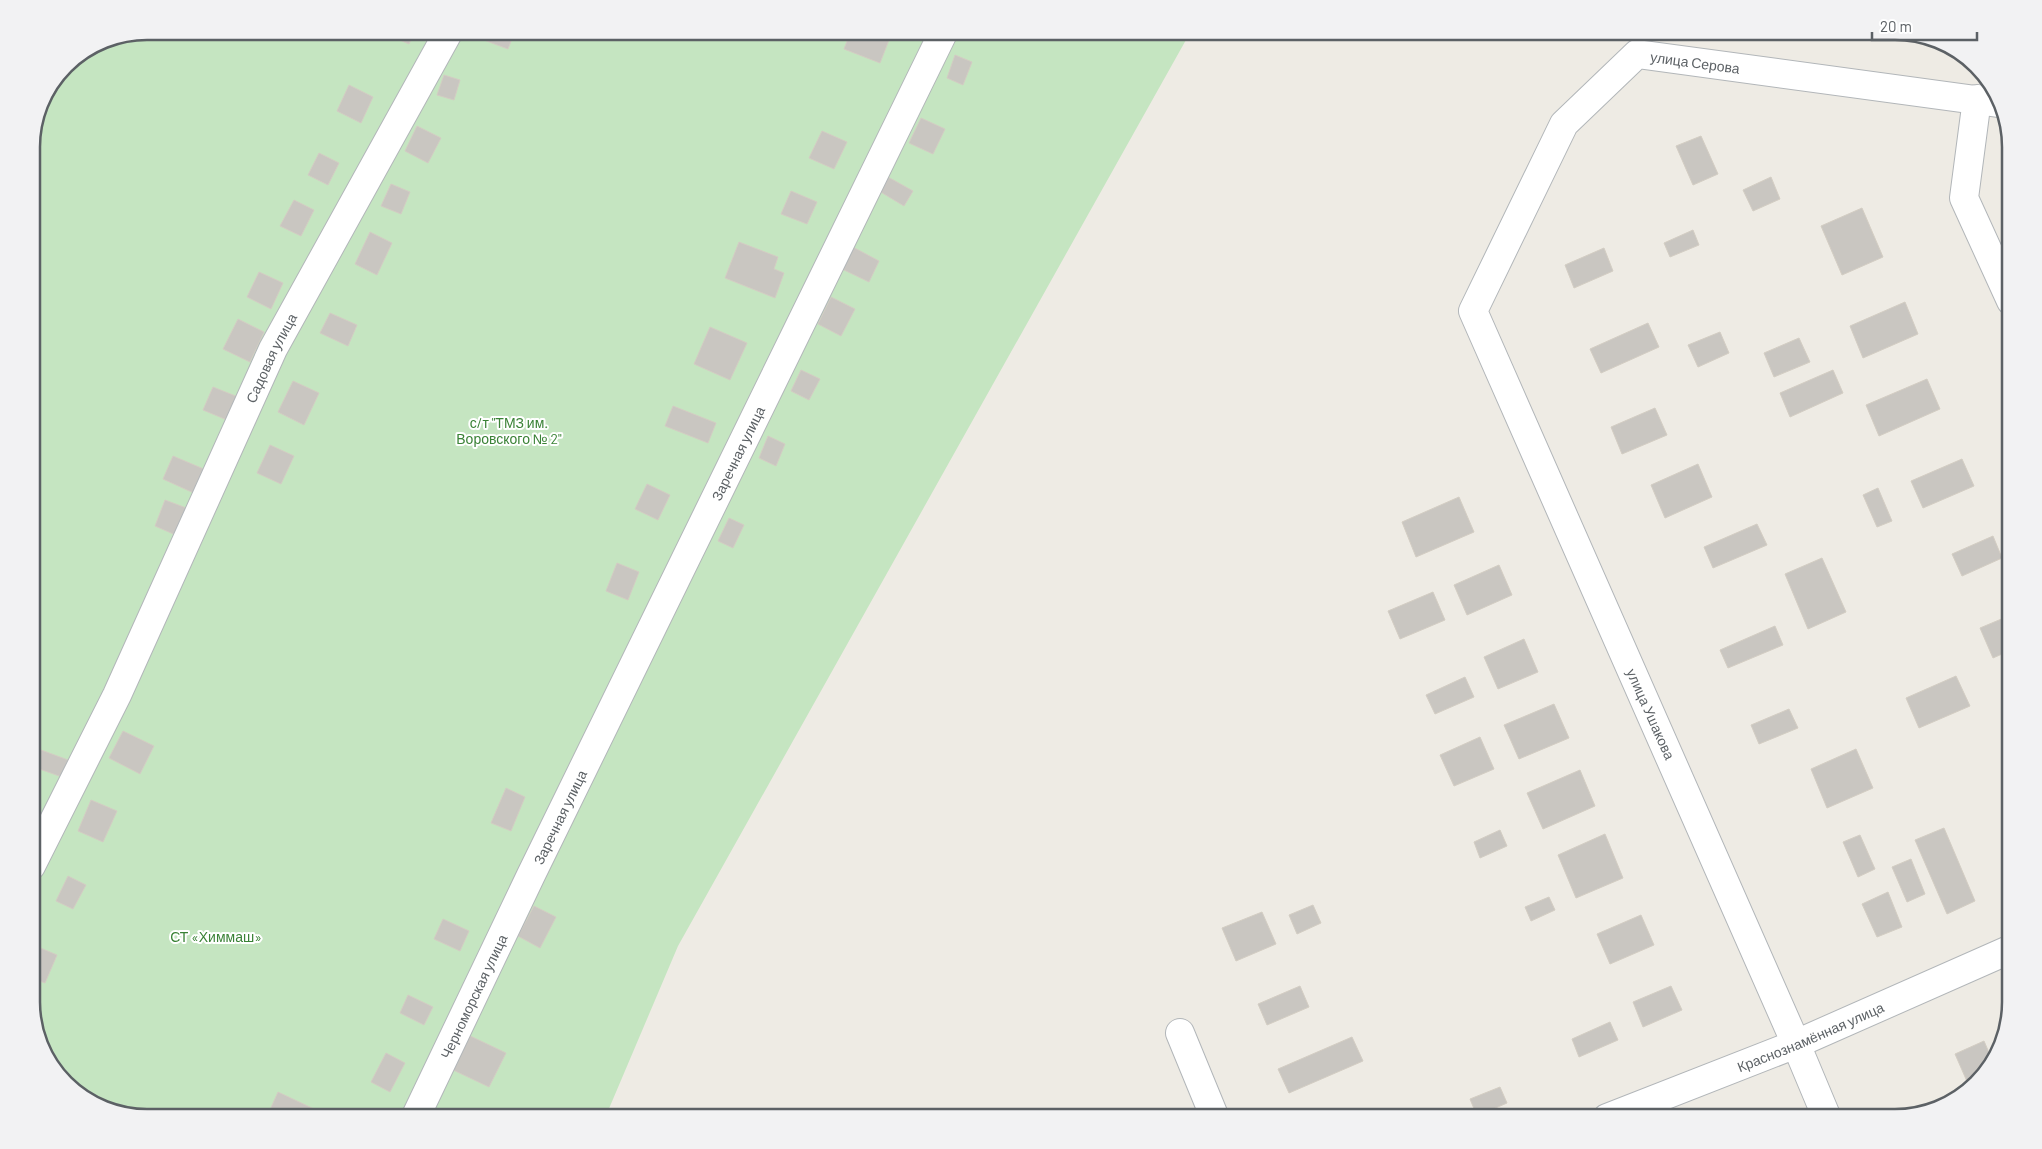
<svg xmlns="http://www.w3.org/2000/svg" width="2042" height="1149" font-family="Barlow,sans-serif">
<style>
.green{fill:#c5e5c1}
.building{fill:#c9c6c1;stroke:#d3cdc3}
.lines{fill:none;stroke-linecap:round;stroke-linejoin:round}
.street-casing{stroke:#b2b6b9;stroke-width:30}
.street{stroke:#fff;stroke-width:28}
.labels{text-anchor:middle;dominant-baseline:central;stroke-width:4;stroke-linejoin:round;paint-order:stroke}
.street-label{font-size:14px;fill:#5c6165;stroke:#fff}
.park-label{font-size:14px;fill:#3a8236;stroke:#fff}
.rim{fill:none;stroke:#5c6165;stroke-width:2.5}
</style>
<rect width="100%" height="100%" fill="#eeebe4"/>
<path class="green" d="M147,31H1191L678,946L605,1118H147L89,1102L51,1066L31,1009V140L43,96L65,65L103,40Z"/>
<g class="building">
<path d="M379,31H415L409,44Z"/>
<path d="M488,31H515L508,49L484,40Z"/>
<path d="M851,31H866L889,40L880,63L844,49Z"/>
<path d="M955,55L972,62L963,85L947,78Z"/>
<path d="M444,75L460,80L454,100L437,95Z"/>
<path d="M349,85L373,97L361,123L337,111Z"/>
<path d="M921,118L945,129L933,154L909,143Z"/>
<path d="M417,126L441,138L428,163L405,151Z"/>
<path d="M822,131L847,142L834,169L809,158Z"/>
<path d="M1701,136L1718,174L1693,185L1676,146Z"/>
<path d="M319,153L339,163L328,185L308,175Z"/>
<path d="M888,177L913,191L904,206L879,191Z"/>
<path d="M1771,177L1780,199L1753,211L1743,190Z"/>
<path d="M391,184L410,192L401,214L381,206Z"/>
<path d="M791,191L817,202L807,224L781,214Z"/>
<path d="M294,200L314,210L301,236L280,226Z"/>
<path d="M1862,208L1883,257L1842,275L1821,226Z"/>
<path d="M1693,230L1699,245L1670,257L1664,243Z"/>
<path d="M370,232L392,243L377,275L355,264Z"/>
<path d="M739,242L778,257L774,269L784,273L775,298L725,278Z"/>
<path d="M851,246L879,261L869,282L840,268Z"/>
<path d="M1604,248L1613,271L1574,288L1565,265Z"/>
<path d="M259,272L283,283L271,309L247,297Z"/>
<path d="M831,297L855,309L841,336L818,324Z"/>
<path d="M1905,302L1918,334L1863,358L1850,326Z"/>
<path d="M330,313L357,325L348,346L320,333Z"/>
<path d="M238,319L264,332L250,362L223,349Z"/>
<path d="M1648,323L1659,347L1601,373L1590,349Z"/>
<path d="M710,327L747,343L730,380L694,364Z"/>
<path d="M1720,332L1729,353L1698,367L1688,345Z"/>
<path d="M1799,338L1810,362L1774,377L1764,353Z"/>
<path d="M801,370L820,379L809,400L791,391Z"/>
<path d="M1833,370L1843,393L1790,417L1780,393Z"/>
<path d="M1927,379L1940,409L1879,436L1866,405Z"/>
<path d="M293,381L319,393L304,425L278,412Z"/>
<path d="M213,387L238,397L227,420L203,410Z"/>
<path d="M673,406L716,423L708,443L665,426Z"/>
<path d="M1655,408L1667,435L1622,454L1611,427Z"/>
<path d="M768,436L785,444L776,466L759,458Z"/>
<path d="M270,445L294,456L281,484L257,473Z"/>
<path d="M173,456L206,470L196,494L163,479Z"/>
<path d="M1962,459L1974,486L1923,508L1911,481Z"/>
<path d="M1698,464L1712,497L1665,518L1651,485Z"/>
<path d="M647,484L670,495L658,520L635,509Z"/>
<path d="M1878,488L1892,521L1877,527L1863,495Z"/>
<path d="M1459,497L1474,532L1416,557L1402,522Z"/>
<path d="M165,500L189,509L178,536L155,526Z"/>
<path d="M729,518L744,525L733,548L718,541Z"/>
<path d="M1757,524L1767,545L1713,568L1704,547Z"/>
<path d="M1993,536L2002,558L1962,576L1952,554Z"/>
<path d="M1822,558L1846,612L1808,629L1785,574Z"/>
<path d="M617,563L639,572L628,600L606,591Z"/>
<path d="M1499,565L1512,595L1467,615L1454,585Z"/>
<path d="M1433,592L1445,620L1400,639L1388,611Z"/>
<path d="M2011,615V650L1993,658L1980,628Z"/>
<path d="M1775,626L1783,645L1728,668L1720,650Z"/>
<path d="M1524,639L1538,672L1498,689L1484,657Z"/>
<path d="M1956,676L1970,706L1919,728L1906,698Z"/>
<path d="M1465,677L1474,697L1435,714L1426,695Z"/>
<path d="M1554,704L1569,738L1519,759L1504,725Z"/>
<path d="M1789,709L1798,728L1759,744L1751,725Z"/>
<path d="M123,731L154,746L140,774L109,758Z"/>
<path d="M1480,737L1494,769L1454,786L1440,755Z"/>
<path d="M33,747L68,760L62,777L31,766Z"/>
<path d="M1856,749L1873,788L1827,808L1811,769Z"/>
<path d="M1580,770L1595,806L1543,829L1527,793Z"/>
<path d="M506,788L525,797L511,831L491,823Z"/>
<path d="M91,800L117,811L103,842L78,831Z"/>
<path d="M1944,828L1975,901L1947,914L1915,840Z"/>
<path d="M1500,830L1507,846L1480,858L1474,842Z"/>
<path d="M1605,834L1623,878L1576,898L1558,855Z"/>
<path d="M1860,835L1875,869L1858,877L1843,842Z"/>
<path d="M1911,859L1925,894L1907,902L1892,867Z"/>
<path d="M68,876L86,885L73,909L56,901Z"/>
<path d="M1888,892L1902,927L1877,937L1862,904Z"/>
<path d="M1549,897L1555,910L1531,921L1525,907Z"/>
<path d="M1313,905L1321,923L1297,934L1289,915Z"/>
<path d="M534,906L556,917L540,948L518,936Z"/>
<path d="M1262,912L1276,944L1236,961L1222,928Z"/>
<path d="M1641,915L1654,945L1610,964L1597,934Z"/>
<path d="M443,919L469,931L460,951L434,939Z"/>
<path d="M31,944L57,955L45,983L31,978Z"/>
<path d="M1300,986L1309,1007L1267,1025L1258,1004Z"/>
<path d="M1671,986L1682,1010L1643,1027L1633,1002Z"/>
<path d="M408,995L433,1007L424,1025L400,1013Z"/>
<path d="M1610,1022L1618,1040L1579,1057L1572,1039Z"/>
<path d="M466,1034L506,1053L489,1087L449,1068Z"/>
<path d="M1352,1037L1363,1061L1289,1093L1278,1069Z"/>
<path d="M1984,1041L1993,1062L1969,1086L1955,1054Z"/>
<path d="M386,1053L405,1063L390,1092L371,1082Z"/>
<path d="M1500,1087L1507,1103L1477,1116L1470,1099Z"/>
<path d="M278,1092L333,1118H282L269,1112Z"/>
</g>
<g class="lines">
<defs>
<g id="street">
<path d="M1977,99L1964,198L2011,301"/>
<path id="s1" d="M31,866L117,695L273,349L449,31"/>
<path d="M1180,1033L1215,1118"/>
<path id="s2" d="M415,1118L531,875L944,31"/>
<path id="s3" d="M1607,1118L1796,1044L2011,949"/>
<path id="s4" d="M1827,1118L1796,1044L1473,311L1564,124L1637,54L1998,103"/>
</g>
</defs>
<use href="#street" class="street-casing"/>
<use href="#street" class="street"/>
</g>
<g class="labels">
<g class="street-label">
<text stroke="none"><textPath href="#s4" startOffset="1249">улица Серова</textPath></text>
<text stroke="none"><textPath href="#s1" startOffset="562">Садовая улица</textPath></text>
<text stroke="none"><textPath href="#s2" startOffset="739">Заречная улица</textPath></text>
<text transform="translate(1651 714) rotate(66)">улица Ушакова</text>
<text stroke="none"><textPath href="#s2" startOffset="334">Заречная улица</textPath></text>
<text stroke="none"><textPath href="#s2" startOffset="135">Черноморская улица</textPath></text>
<text stroke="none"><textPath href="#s3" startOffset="219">Краснознамённая улица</textPath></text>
</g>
<g class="park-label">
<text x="509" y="422">с/т "ТМЗ им.<tspan x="509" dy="16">Воровского № 2"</tspan></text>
<text x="216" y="936">СТ «Химмаш»</text>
</g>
</g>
<path d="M0 0H2042V1149H0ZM147 40H1895A107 107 0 0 1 2002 147V1002A107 107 0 0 1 1895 1109H147A107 107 0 0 1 40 1002V147A107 107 0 0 1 147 40Z" fill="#f2f2f3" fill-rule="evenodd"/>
<path class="rim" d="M147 40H1895A107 107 0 0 1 2002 147V1002A107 107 0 0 1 1895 1109H147A107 107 0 0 1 40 1002V147A107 107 0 0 1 147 40Z"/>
<path d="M1872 32v8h105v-8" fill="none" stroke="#5c6165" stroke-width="2.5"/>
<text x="1880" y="32" font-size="15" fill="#5c6165" stroke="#ffffff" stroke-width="4" paint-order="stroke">20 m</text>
</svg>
